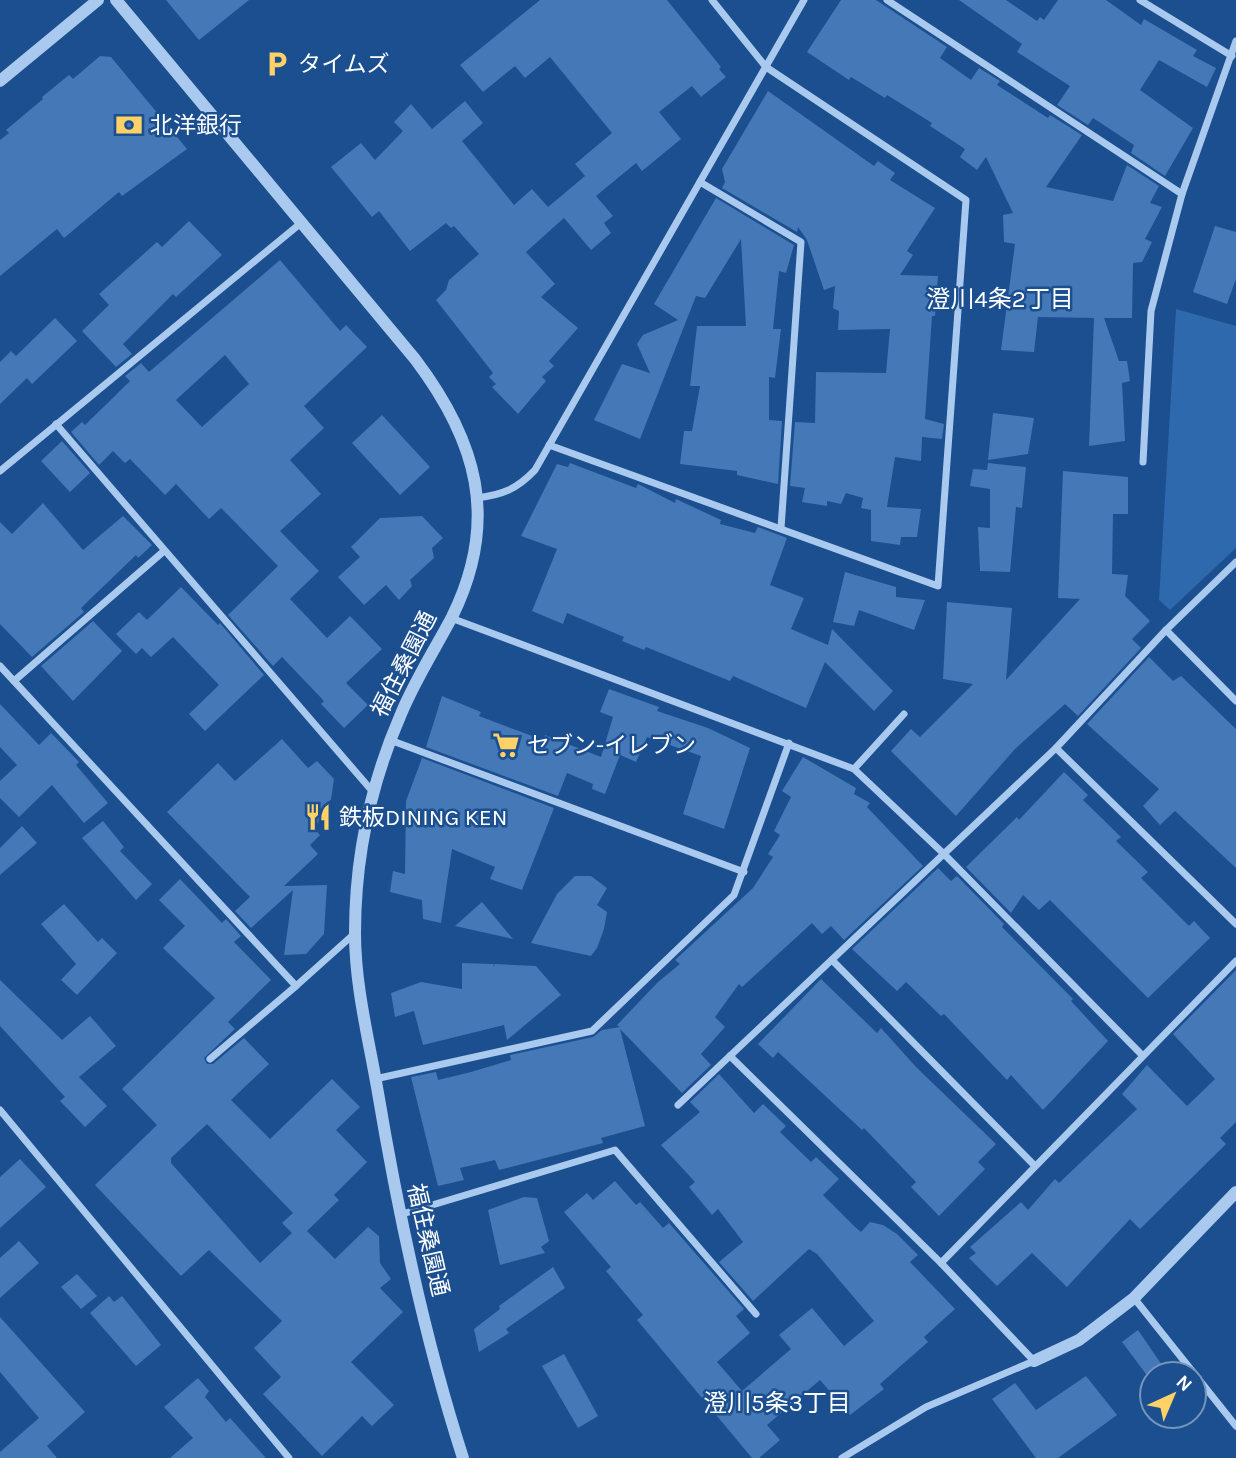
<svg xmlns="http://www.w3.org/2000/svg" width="1236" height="1458" font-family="Karla,'Noto Sans JP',sans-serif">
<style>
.green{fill:#2e69ad}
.building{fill:#4478b7;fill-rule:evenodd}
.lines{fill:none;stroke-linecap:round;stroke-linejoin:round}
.minor{stroke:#a9c9ee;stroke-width:7}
.tertiary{stroke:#a9c9ee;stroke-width:12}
.labels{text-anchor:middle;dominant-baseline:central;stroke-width:5;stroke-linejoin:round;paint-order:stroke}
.poi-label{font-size:23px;fill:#fff;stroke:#1b4f8f;text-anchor:start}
.street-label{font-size:23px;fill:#fff;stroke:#1b4f8f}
.neighbourhood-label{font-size:24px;fill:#fff;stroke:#1b4f8f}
</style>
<rect width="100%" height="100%" fill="#1b4f8f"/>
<path class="green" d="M1176,309L1236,326V548L1170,610L1159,600Z"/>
<g class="building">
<path d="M166,0H249L199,40Z"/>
<path d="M540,0H667L721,67L719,69L726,77L701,97L692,86L659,112L681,139L642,171L636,163L596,196L613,216L604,223L611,233L591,250L564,218L526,252L555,284L541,297L578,328L549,361L554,366L542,377L546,381L518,414L492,387L496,384L489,377L493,373L436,300L446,290L449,280L479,254L454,226L451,228L446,223L410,251L379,211L372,217L331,167L361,143L375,160L403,131L394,122L411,104L432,129L465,101L483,123L462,141L514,205L532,189L548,207L585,176L575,164L612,133L550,57L525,78L515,66L483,92L460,65Z"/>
<path d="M841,0H876L947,47L940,58L971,80L979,68L1000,81L997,85L1048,118L1050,115L1082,135L1046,187L1113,201L1127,165L1159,186L1150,203L1162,207L1145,239L1152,242L1142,262L1133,263L1132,318H1104L1119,361H1127L1130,381L1122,383L1125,441L1089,446L1094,318L1038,317L1034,352L1001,350L1015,244L1004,242L1003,215L1013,213L986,157L977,170L960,157L965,149L930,126L932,123L887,95L885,98L851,77L849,80L807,52Z"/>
<path d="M959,0H1006L1037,21L1040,17L1044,20L1058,0H1106L1141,25L1144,19L1197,50L1193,56L1216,68L1207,87L1159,60L1140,90L1193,128L1165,176L1131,153L1134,145L1093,118L1088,125L1057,105L1070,86L1017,52L1022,44Z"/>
<path d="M100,56L111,57L187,149L122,196L119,192L64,238L57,229L0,276V140L9,133L6,130L43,99L42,97L69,75L73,79Z"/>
<path d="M768,91L874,166L878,161L895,173L890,180L935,208L907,251L913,255L900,275L938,276L935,316H932L925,419L944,424L942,439L922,437L921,461L895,457L887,507L921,509L917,537H901L900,545L871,541V510L861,508L863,498L846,493L841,504L827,501V506L802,502L805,488L790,486L795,422L815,423L816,372L886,373L890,329L838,330L839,311L833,308L835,286L824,290L807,240L798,227L797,232L722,188L725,182L722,169Z"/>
<path d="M716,198L794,245L786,273L779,271L773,329H781L775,378L769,377V420L782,421L778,484L737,475V471L680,464L684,431H692L700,386H690L697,326H746L741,239L705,298L696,296L640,439L594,420L622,364L650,373L637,344L643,335L678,320L654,304Z"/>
<path d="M189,221L222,255L176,297L173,294L123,344L132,354L116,367L82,331L109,305L99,294L157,242L162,247Z"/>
<path d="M1215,226L1236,232V279L1227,304L1193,292Z"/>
<path d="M280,260L340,331L346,325L367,347L304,406L324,428L290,460L321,494L280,531L319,571L290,599L327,638L350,616L382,649L346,683L368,705L344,728L321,704L324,701L282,657L273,666L228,615L278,566L221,508L209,519L176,484L165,495L130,459L125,463L113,451L99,465L71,432L82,422L85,425L127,384L130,381L125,376L141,363L149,372ZM225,355L249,384L202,427L176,400Z"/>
<path d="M55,318L77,341L32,384L27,378L0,404V362L11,351L16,356Z"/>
<path d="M993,413L1034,418L1028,454L988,460Z"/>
<path d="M382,415L430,467L400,495L352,443Z"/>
<path d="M62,441L90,473L70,492L41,461Z"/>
<path d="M570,463L636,488L638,484L675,503L676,499L721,520L720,524L755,533L758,527L787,538L770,585L804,598L791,629L828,645L832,629L893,691L874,711L825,662L806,708L733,676L730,681L646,647L644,650L622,641L624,637L567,613L563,624L532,611L557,549L521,536L557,464L568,467Z"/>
<path d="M988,463L1026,467L1022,508L1016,507L1010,572L980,571L978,527L990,528V489L970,486L973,469L987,470Z"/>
<path d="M1063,471L1128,477V514H1113L1112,574L1128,575L1125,596L1150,621L1132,639L1141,648L1078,716L1065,704L1015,749L956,816L891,751L911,729L920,737L973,684L943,679L947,602L1012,608L1006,680L1080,599L1058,598Z"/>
<path d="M43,503L83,550L123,516L152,545L138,558L136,555L81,608L84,612L32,657L0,624V522L12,534Z"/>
<path d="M422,516L443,538L432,548L434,558L410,580L412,586L399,600L386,585L364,605L338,577L360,557L351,547L380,518Z"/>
<path d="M845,572L896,587V597L925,600L914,630L859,610L854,626L833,622Z"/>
<path d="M181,587L218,625L220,623L264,675L205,731L189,714L219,685L173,637L151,657L142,648L136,654L116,634L139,612L147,620Z"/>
<path d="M93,621L122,651L73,701L41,666Z"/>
<path d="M1149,657L1173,681L1181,676L1236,729V868L1175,811L1160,825L1143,806L1159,789L1087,724Z"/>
<path d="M609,689L659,707L657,711L708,728L750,748L724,829L683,814L701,756L647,737L636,762L620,755L605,794L592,789L593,784L567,773L558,796L426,747L442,696L481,712L479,716L543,740L545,735L601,757L613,717L600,712Z"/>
<path d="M0,704L39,745L51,733L79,762L76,765L108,803L84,823L52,785L19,817L0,798V781L17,765L0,747Z"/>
<path d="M282,739L308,768L317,761L334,779L329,813L313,827L320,835L310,845L318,854L284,886L327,885L324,934L306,954L284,955L293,890L251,928L235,911L250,897L167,812L218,763L235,781Z"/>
<path d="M803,757L856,788L854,794L870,803L867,807L923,866L844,940L831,926L822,934L812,923L742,987L739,984L715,1017L725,1027L701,1054L711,1065L682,1093L620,1029L645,1126L601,1138L603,1143L499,1170L495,1160L460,1168L464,1180L438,1186L411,1077L436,1072L438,1080L471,1072L511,1060L510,1055L593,1037L602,1030L620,1027L617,1025L658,982L680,964L675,960L753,888L773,857L768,854L780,835L774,831L791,797L782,791Z"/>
<path d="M422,758L554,808L522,890L490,879L495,867L452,849L441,923L423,919L422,900L390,892L393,871L405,874L406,801Z"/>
<path d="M1064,772L1088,795L1083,800L1121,837L1116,841L1148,872L1141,878L1189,926L1194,921L1210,938L1148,998L1050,900L1039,910L1023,895L1011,913L966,867L1017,817L1019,820Z"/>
<path d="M103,821L124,847L120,851L152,884L136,900L82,838Z"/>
<path d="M22,826L37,843L0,875V848Z"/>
<path d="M938,868L951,881L957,876L1004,924L1002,927L1073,999L1071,1001L1108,1041L1043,1110L1011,1075L1007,1080L944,1014L941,1016L906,982L897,991L852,949Z"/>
<path d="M575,876H591L607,888L597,905L607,912L604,929L597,948L591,956L531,943L557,894Z"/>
<path d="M180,879L222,923L226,919L241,936L234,942L271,980L228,1022L235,1029L204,1058L207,1064H213L244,1038L269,1064L231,1100L270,1139L332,1079L360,1107L336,1130L367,1162L334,1195L339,1200L307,1231L335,1259L368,1227L379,1236L380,1263L391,1279L380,1288L403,1312L351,1362L394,1405L372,1426L362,1416L322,1456L263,1394L281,1377L254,1348L282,1321L209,1250L181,1276L95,1185L157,1125L122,1089L215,998L163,948L185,926L159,900ZM207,1124L293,1213L282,1223L292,1233L260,1263L171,1163V1158Z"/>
<path d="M482,902L513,939L455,926Z"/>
<path d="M64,904L98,942L102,938L117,953L77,995L61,980L76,964L41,924Z"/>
<path d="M462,963L494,964L493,967L495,964L536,966L561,995L507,1040L504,1025L423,1045L414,1011L395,1017L391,993L421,982L462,989Z"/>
<path d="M1236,970V1122L1220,1138L1226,1144L1140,1229L1130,1219L1067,1287L1032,1253L997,1286L969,1258L976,1253L970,1247L1021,1202L1028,1210L1055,1179L1059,1183L1137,1109L1122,1094L1147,1065L1187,1106L1215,1079L1173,1034Z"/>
<path d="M821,979L877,1033L881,1028L916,1067L996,1144L978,1162L985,1169L939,1216L911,1187L916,1182L864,1128L862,1130L778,1052L773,1058L758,1044Z"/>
<path d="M0,980L62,1040L90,1016L116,1046L79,1077L107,1106L85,1127L60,1101L65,1097L0,1026Z"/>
<path d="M719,1074L754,1113L763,1104L786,1126L780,1132L811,1162L816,1157L839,1179L823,1195L854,1226L861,1232L870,1222L883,1225L897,1234L918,1255L910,1262L955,1309L924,1337L928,1342L880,1384L884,1389L850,1415L820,1380L767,1425L780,1440L759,1458H752L637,1320L643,1315L606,1271L611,1267L564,1212L587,1193L593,1200L615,1181L636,1205L640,1202L663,1228L669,1223L744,1309L736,1316L750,1333L717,1362L742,1391L791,1349L779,1335L812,1308L844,1346L874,1321L817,1254L809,1249L753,1301L719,1262L743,1242L718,1209L712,1215L689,1187L695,1182L661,1145L700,1112L690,1102Z"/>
<path d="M20,1159L46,1187L0,1228V1177Z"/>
<path d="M524,1197L537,1198L549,1241L541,1247L545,1253L500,1265L488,1210Z"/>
<path d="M19,1241L39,1263L0,1298V1258Z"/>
<path d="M553,1267L565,1288L506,1329L509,1333L479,1352L474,1329L500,1309L499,1306Z"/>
<path d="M77,1274L97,1296L81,1309L61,1287Z"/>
<path d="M109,1296L114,1302L122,1296L161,1345L136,1366L90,1313Z"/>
<path d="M0,1317L85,1412L47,1446L57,1458H0V1452L39,1418L0,1372Z"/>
<path d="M1138,1330L1168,1374H1146L1122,1342Z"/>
<path d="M564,1354L598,1416L578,1428L542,1366Z"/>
<path d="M1086,1376L1117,1415L1058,1458H1036L992,1399L1015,1383L1036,1410Z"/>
<path d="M198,1378L209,1391L205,1397L226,1422L230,1418L266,1458H170L193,1438L164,1407Z"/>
</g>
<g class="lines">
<g class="minor">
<path d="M887,0L1182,194"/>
<path d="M1140,0L1232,56"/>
<path d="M700,182L801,242L781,528"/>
<path d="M56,424L373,792"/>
<path d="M549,445L938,586L966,200L766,67L712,0"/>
<path d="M1143,462L1151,311L1182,194L1236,41"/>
<path d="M0,471L301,223"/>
<path d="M477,498C502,495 517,489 535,470L804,0"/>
<path d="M451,618L854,769L944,854L1141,1054"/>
<path d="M1166,630L1236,701"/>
<path d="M0,666L296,986L354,934"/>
<path d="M14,681L164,551"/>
<path d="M390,740L744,872"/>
<path d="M1056,748L1236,924"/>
<path d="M854,769L904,714"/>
<path d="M832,960L1034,1165"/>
<path d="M730,1056L941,1263L1034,1361L926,1407L842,1458"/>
<path d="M210,1059L296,986"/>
<path d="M375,1079L592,1031L734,895L789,743"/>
<path d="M678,1105L1056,748L1166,630L1236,562"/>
<path d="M0,1110L289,1458"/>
<path d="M399,1215L615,1150L756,1314"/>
<path d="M941,1263L1236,961"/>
<path d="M1134,1298L1236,1426"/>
</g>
<g class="tertiary">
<path d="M116,0L415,359C477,441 500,520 452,617C435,649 415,680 401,714C371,783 355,857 355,933C355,985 368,1036 377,1087C398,1213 424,1337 463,1458"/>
<path d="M0,81L98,0"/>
<path d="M1034,1361L1079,1340L1134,1298L1236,1192"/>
</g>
</g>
<defs>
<symbol id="parking-bare" viewBox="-9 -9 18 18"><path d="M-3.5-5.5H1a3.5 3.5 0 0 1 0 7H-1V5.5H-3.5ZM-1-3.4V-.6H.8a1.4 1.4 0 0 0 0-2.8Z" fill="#ffd166" stroke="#1b4f8f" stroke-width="2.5" paint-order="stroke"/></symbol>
<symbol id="bank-bare" viewBox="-9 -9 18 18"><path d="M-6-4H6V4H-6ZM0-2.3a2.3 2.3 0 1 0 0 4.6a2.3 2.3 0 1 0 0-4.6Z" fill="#ffd166" stroke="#1b4f8f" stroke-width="2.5" paint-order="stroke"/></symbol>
<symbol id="supermarket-bare" viewBox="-9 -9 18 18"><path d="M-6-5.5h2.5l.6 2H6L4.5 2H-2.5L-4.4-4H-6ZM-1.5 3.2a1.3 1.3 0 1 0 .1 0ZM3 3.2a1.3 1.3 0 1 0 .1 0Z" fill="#ffd166" stroke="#1b4f8f" stroke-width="2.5" paint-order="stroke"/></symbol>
<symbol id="restaurant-bare" viewBox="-9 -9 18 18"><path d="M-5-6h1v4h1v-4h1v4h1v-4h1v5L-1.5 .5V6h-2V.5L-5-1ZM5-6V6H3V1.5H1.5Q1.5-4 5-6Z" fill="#ffd166" stroke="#1b4f8f" stroke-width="2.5" paint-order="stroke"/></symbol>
</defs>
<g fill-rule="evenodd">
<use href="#parking-bare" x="258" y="45" width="38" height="38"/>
<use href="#bank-bare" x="110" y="106" width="38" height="38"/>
<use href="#supermarket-bare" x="487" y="726" width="38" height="38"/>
<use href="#restaurant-bare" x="299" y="798" width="38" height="38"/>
</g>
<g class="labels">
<g class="poi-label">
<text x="298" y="64">タイムズ</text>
<text x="150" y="125">北洋銀行</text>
<text x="527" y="745">セブン-イレブン</text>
<text x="339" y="817">鉄板DINING KEN</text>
</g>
<g class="street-label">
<text transform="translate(404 664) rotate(-63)">福住桑園通</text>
<text transform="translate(428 1240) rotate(77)">福住桑園通</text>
</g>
<g class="neighbourhood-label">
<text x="1000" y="299">澄川4条2丁目</text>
<text x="777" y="1403">澄川5条3丁目</text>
</g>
</g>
<g transform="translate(1173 1395) rotate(44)"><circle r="33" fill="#1b4f8f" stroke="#7695bc" stroke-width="2"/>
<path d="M0-5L12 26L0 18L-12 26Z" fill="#ffd166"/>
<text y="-10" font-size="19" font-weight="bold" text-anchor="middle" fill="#ffffff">N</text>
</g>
</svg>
